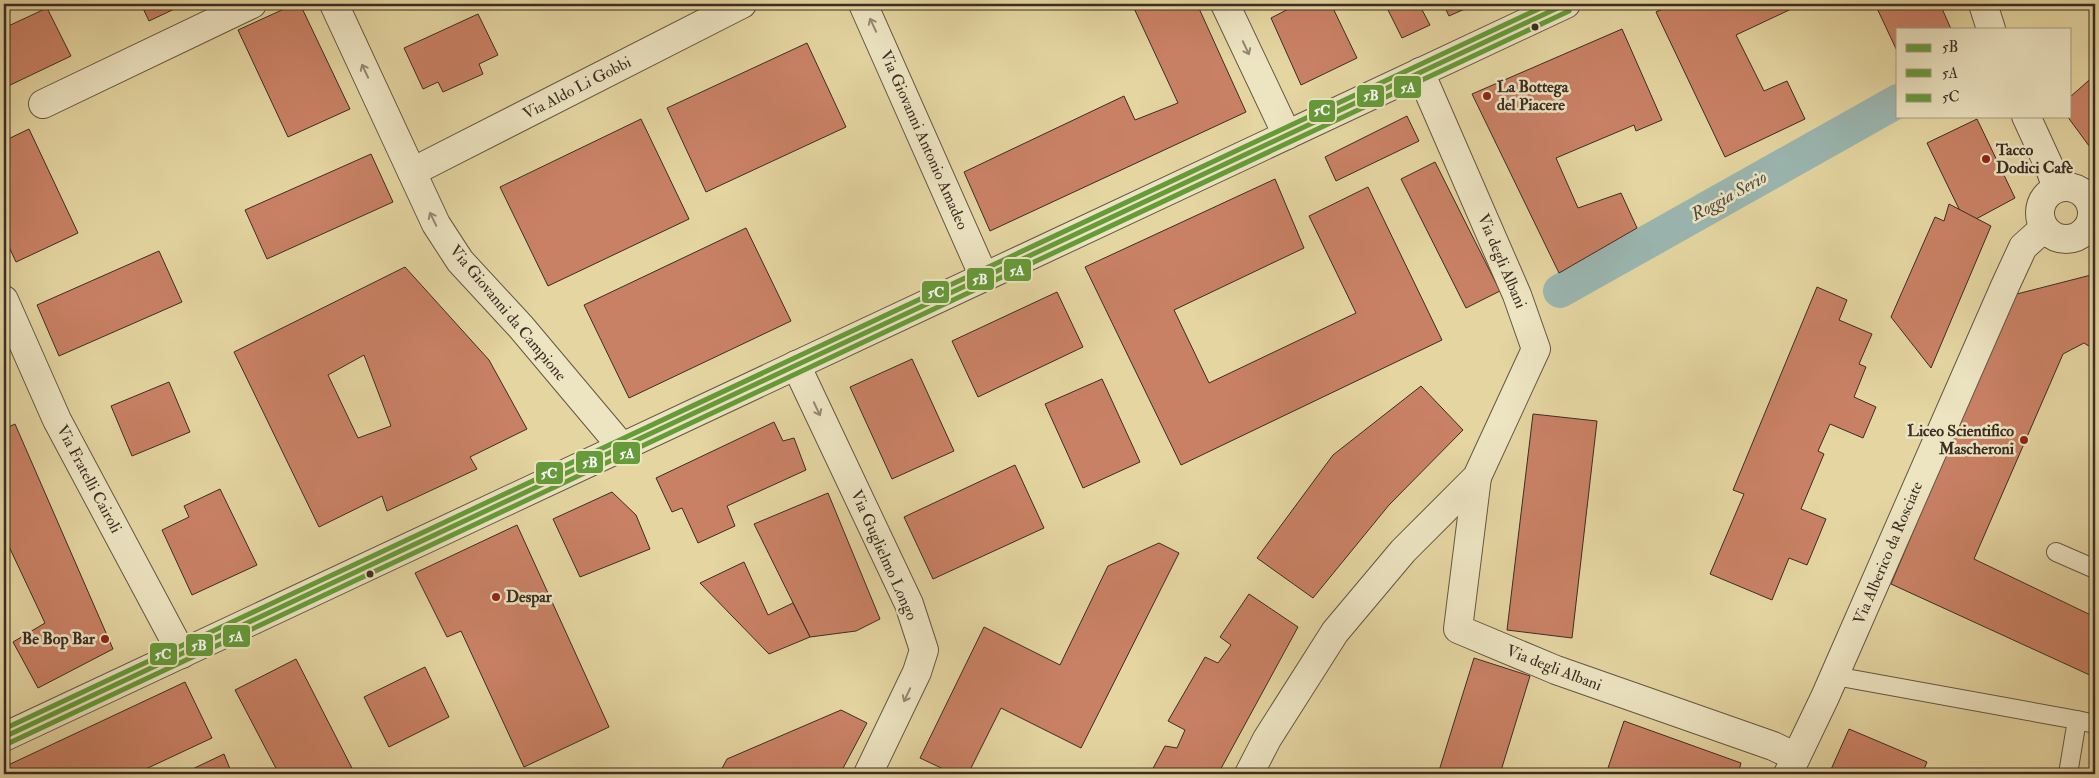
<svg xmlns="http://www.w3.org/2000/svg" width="2099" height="778" font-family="'IM FELL Double Pica',serif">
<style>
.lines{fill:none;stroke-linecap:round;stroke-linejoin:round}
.canal{stroke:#9ab6b0;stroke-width:34}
.building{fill:#c98165;stroke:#3b2d23;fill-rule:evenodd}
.service-casing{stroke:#655742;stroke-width:20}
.minor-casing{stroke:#655742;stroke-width:30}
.tertiary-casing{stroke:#655742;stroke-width:30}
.service{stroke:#ede4c2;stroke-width:18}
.minor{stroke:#ede4c2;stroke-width:28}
.tertiary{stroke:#ede4c2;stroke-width:28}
.bus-1-casing{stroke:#ede4c2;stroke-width:9}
.bus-2-casing{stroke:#ede4c2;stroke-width:9}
.bus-3-casing{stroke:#ede4c2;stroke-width:9}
.bus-1{stroke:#669b39;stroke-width:5}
.bus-2{stroke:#669b39;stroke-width:5}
.bus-3{stroke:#669b39;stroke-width:5}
.oneway{stroke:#948872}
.bus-dot{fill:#3b2d23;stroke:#ede4c2;stroke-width:2}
.poi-dot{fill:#8f2418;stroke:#ede4c2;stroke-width:2}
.labels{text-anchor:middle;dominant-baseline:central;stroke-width:5;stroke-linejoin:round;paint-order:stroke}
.poi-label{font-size:16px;font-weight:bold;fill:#3b2d23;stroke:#ede4c2;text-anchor:start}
.street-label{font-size:16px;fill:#3b2d23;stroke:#ede4c2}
.water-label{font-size:18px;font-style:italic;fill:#4e483f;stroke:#ede4c2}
.line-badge{stroke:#ede4c2;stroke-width:2}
.badge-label{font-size:14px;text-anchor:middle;font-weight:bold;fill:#fff}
</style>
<rect width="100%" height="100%" fill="#e4d5a1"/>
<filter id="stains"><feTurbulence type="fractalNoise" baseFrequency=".004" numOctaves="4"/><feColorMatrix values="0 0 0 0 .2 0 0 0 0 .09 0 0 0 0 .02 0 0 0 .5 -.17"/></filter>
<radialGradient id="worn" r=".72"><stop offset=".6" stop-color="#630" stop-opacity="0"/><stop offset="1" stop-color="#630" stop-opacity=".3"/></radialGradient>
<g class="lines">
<path class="canal" d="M1560,291L1898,101"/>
</g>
<g class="building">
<path d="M141,4H185L149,21Z"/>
<path d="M295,4H300L350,109L288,137L238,30Z"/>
<path d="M1132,4H1197L1246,112L990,231L964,172L1124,96L1135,120L1178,103Z"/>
<path d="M1298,4H1331L1357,58L1301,85L1271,18Z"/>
<path d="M1385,4H1419L1430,25L1402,38Z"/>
<path d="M1443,4H1476L1449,16Z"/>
<path d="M1673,4H1802L1736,35L1764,91L1787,81L1805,119L1725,157L1656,12Z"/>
<path d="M1875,4H1940L1951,29H1898V53Z"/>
<path d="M47,8L71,56L4,88V28Z"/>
<path d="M478,14L498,55L479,64L483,74L443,92L438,82L423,89L404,48Z"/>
<path d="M1622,29L1662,120L1636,131L1634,125L1556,158L1578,208L1621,193L1637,228L1559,273L1472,94Z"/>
<path d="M807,43L846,127L706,192L667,108Z"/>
<path d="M2095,75V154L2067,116H2070V97Z"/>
<path d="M1407,116L1419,141L1336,181L1325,157Z"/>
<path d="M641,119L689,219L548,286L500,187Z"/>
<path d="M1977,119L2015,198L1976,219L1960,211L1927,143Z"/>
<path d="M29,129L78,233L16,262L4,236V141Z"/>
<path d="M371,154L393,202L267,259L245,210Z"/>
<path d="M1435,162L1500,291L1466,308L1401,179Z"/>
<path d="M1275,179L1304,248L1174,310L1209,383L1356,313L1309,216L1368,187L1442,340L1181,465L1085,267Z"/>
<path d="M1949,204L1991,226L1931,368L1891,317L1935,217L1944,221Z"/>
<path d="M746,228L791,321L629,398L584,305Z"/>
<path d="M159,251L182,302L59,356L37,305Z"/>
<path d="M405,267L489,360L527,429L470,457L477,469L387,511L382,496L319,527L234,352ZM364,355L391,426L358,438L328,375Z"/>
<path d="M2091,275L2095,278V350L2084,343L2063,354L1974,559L2095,617L2094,677L1891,584L2013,295Z"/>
<path d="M1817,287L1847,300L1839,320L1872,334L1859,364L1866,367L1854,397L1876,407L1863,438L1830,424L1818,451L1824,454L1801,509L1826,519L1807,565L1789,558L1772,600L1710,574L1744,494L1733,490Z"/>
<path d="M1057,292L1083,347L978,397L952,341Z"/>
<path d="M912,359L954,451L892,479L850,387Z"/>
<path d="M1102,379L1140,462L1083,488L1045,404Z"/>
<path d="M169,382L190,432L132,456L111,406Z"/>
<path d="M1421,386L1463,430L1389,505L1313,598L1257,558L1333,455Z"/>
<path d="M1533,414L1597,421L1572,638L1507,630Z"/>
<path d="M774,422L783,441L794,438L806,470L727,506L735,526L698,543L682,508L672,512L656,478Z"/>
<path d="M15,424L113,649L38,688L13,642L45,623L4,536V429Z"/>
<path d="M1015,465L1044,528L933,579L904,517Z"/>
<path d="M220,489L257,565L192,595L162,530L189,517L184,506Z"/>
<path d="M612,492L636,515L650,549L580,577L553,519Z"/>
<path d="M828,493L880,619L856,631L810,637L754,524Z"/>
<path d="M517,525L609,727L524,767L461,631L447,637L415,573Z"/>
<path d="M1159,543L1179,553L1081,748L1001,708L968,774H954L920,758L984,627L1060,665L1108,566Z"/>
<path d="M744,562L768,615L793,603L810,637L769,654L700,583Z"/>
<path d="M1249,594L1298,627L1218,774H1150L1165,746L1177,748L1185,730L1168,721L1205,657L1218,663L1231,645L1220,637Z"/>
<path d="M1474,658L1530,676L1500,774H1438Z"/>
<path d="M296,659L355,774H279L235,690Z"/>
<path d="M425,667L449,717L389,747L364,697Z"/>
<path d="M185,682L212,738L135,774H5L4,767Z"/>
<path d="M841,710L867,723L840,774H719L727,759Z"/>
<path d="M1624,721L1741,763L1738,774H1606Z"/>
<path d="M1849,729L1927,762L1922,774H1829Z"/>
<path d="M224,754L232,774H182Z"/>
</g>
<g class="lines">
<defs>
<g id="service">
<path d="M2056,552L2095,569"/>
<path d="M1835,676L2077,720L2068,774"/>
<path d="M2077,720L2095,724"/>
</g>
<g id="minor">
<path d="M334,4L436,224L460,261L521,327L622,447"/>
<path d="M863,4L984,277"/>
<path d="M1225,4L1287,135"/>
<path d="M1983,4L1991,29"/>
<path d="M43,104L252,4"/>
<path d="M2026,116L2049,166L2057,188"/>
<path d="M412,172L742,4"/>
<circle cx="2066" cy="213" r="26"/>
<path d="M4,300L57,420L182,654"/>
<path d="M796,365L909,604L924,650L917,672L868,774"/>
<path d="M1477,477L1458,629L1556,670L1773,746L1796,757"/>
<path d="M1249,774L1267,739L1335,632L1403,551L1477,477L1536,349L1517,295L1420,72"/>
<path d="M1788,774L1825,697L2005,286L2023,247L2044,228"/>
</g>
<path id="tertiary" d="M4,737L1566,4"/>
</defs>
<use href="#service" class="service-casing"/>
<use href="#minor" class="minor-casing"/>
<use href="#tertiary" class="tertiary-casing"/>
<use href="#service" class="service"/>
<use href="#minor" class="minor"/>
<use href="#tertiary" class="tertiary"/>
<defs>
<path id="bus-1" d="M4,737L1566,4"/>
<path id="bus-2" d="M7,744L1569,11"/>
<path id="bus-3" d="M4,729L1549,4"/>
</defs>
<use href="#bus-1" class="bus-1-casing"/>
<use href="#bus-2" class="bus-2-casing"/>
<use href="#bus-3" class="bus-3-casing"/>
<use href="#bus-1" class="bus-1"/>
<use href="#bus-2" class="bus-2"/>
<use href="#bus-3" class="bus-3"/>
</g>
<defs><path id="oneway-shaft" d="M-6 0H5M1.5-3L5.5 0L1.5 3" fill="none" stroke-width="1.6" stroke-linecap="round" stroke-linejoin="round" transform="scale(1.25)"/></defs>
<g class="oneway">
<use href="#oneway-shaft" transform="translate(873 25) rotate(-115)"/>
<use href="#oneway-shaft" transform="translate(1246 48) rotate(65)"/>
<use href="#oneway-shaft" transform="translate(365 71) rotate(-115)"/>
<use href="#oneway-shaft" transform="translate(433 219) rotate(-116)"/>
<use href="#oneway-shaft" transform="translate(817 409) rotate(65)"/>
<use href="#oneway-shaft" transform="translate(907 695) rotate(115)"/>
</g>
<g class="bus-dot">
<circle cx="1535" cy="27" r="4.5"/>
<circle cx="370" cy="574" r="4.5"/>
</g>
<g class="poi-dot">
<circle cx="1487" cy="96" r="5"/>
<circle cx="1986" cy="159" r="5"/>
<circle cx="2024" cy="440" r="5"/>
<circle cx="496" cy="597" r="5"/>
<circle cx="105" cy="639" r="5"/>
</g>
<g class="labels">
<g class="poi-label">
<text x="1497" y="87">La Bottega<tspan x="1497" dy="18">del Piacere</tspan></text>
<text x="1996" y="150">Tacco<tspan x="1996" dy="18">Dodici Cafè</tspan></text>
<text x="2014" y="431" text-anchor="end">Liceo Scientifico<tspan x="2014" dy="18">Mascheroni</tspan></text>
<text x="506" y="597">Despar</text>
<text x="95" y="639" text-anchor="end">Be Bop Bar</text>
</g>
<g class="street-label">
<text transform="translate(577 88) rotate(-27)">Via Aldo Li Gobbi</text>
<text transform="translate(924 140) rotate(66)">Via Giovanni Antonio Amadeo</text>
<text transform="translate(1502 261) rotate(67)">Via degli Albani</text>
<text transform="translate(508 313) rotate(50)">Via Giovanni da Campione</text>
<text transform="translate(89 479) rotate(62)">Via Fratelli Cairoli</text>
<text transform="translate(1888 553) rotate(-67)">Via Alberico da Rosciate</text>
<text transform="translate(884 555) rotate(66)">Via Guglielmo Longo</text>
<text transform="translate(1554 668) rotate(21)">Via degli Albani</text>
</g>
<g class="water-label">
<text transform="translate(1729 196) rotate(-29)">Roggia Serio</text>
</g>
</g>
<g class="line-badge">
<rect x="1393" y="75" width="29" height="24" rx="5" fill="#669b39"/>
<rect x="1356" y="84" width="29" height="24" rx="5" fill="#669b39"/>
<rect x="1308" y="99" width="28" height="24" rx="5" fill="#669b39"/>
<rect x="1003" y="258" width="29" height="24" rx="5" fill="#669b39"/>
<rect x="966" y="267" width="29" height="24" rx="5" fill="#669b39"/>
<rect x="921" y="280" width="29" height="24" rx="5" fill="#669b39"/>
<rect x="612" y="441" width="29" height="24" rx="5" fill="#669b39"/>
<rect x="575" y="450" width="29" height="24" rx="5" fill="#669b39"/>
<rect x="535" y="461" width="29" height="24" rx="5" fill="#669b39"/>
<rect x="222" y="624" width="29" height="24" rx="5" fill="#669b39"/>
<rect x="185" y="633" width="29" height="24" rx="5" fill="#669b39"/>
<rect x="149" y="642" width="29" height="24" rx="5" fill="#669b39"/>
</g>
<g class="badge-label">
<text x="1408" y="92">5A</text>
<text x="1371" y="100">5B</text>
<text x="1322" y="115">5C</text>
<text x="1017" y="275">5A</text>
<text x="980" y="284">5B</text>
<text x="936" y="297">5C</text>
<text x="627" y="458">5A</text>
<text x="590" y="467">5B</text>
<text x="549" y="478">5C</text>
<text x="236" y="641">5A</text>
<text x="199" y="650">5B</text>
<text x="163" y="659">5C</text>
</g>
<rect width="2099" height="778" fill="none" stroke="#e4d5a1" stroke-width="20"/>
<rect x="5" y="5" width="2089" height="768" fill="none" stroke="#3b2d23" stroke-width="2.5"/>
<rect x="10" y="10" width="2079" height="758" fill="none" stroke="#3b2d23"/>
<rect x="1896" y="28" width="175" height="90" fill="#ede4c2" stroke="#a69b82"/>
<rect x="1906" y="44" width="25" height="8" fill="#669b39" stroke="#a69b82"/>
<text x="1942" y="52" font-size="15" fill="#3b2d23">5B</text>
<rect x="1906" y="69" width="25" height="8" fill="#669b39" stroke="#a69b82"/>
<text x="1942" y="78" font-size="15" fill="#3b2d23">5A</text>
<rect x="1906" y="94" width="25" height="8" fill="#669b39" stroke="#a69b82"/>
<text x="1942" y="102" font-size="15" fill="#3b2d23">5C</text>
<rect width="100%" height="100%" filter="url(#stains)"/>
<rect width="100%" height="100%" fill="url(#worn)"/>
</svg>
